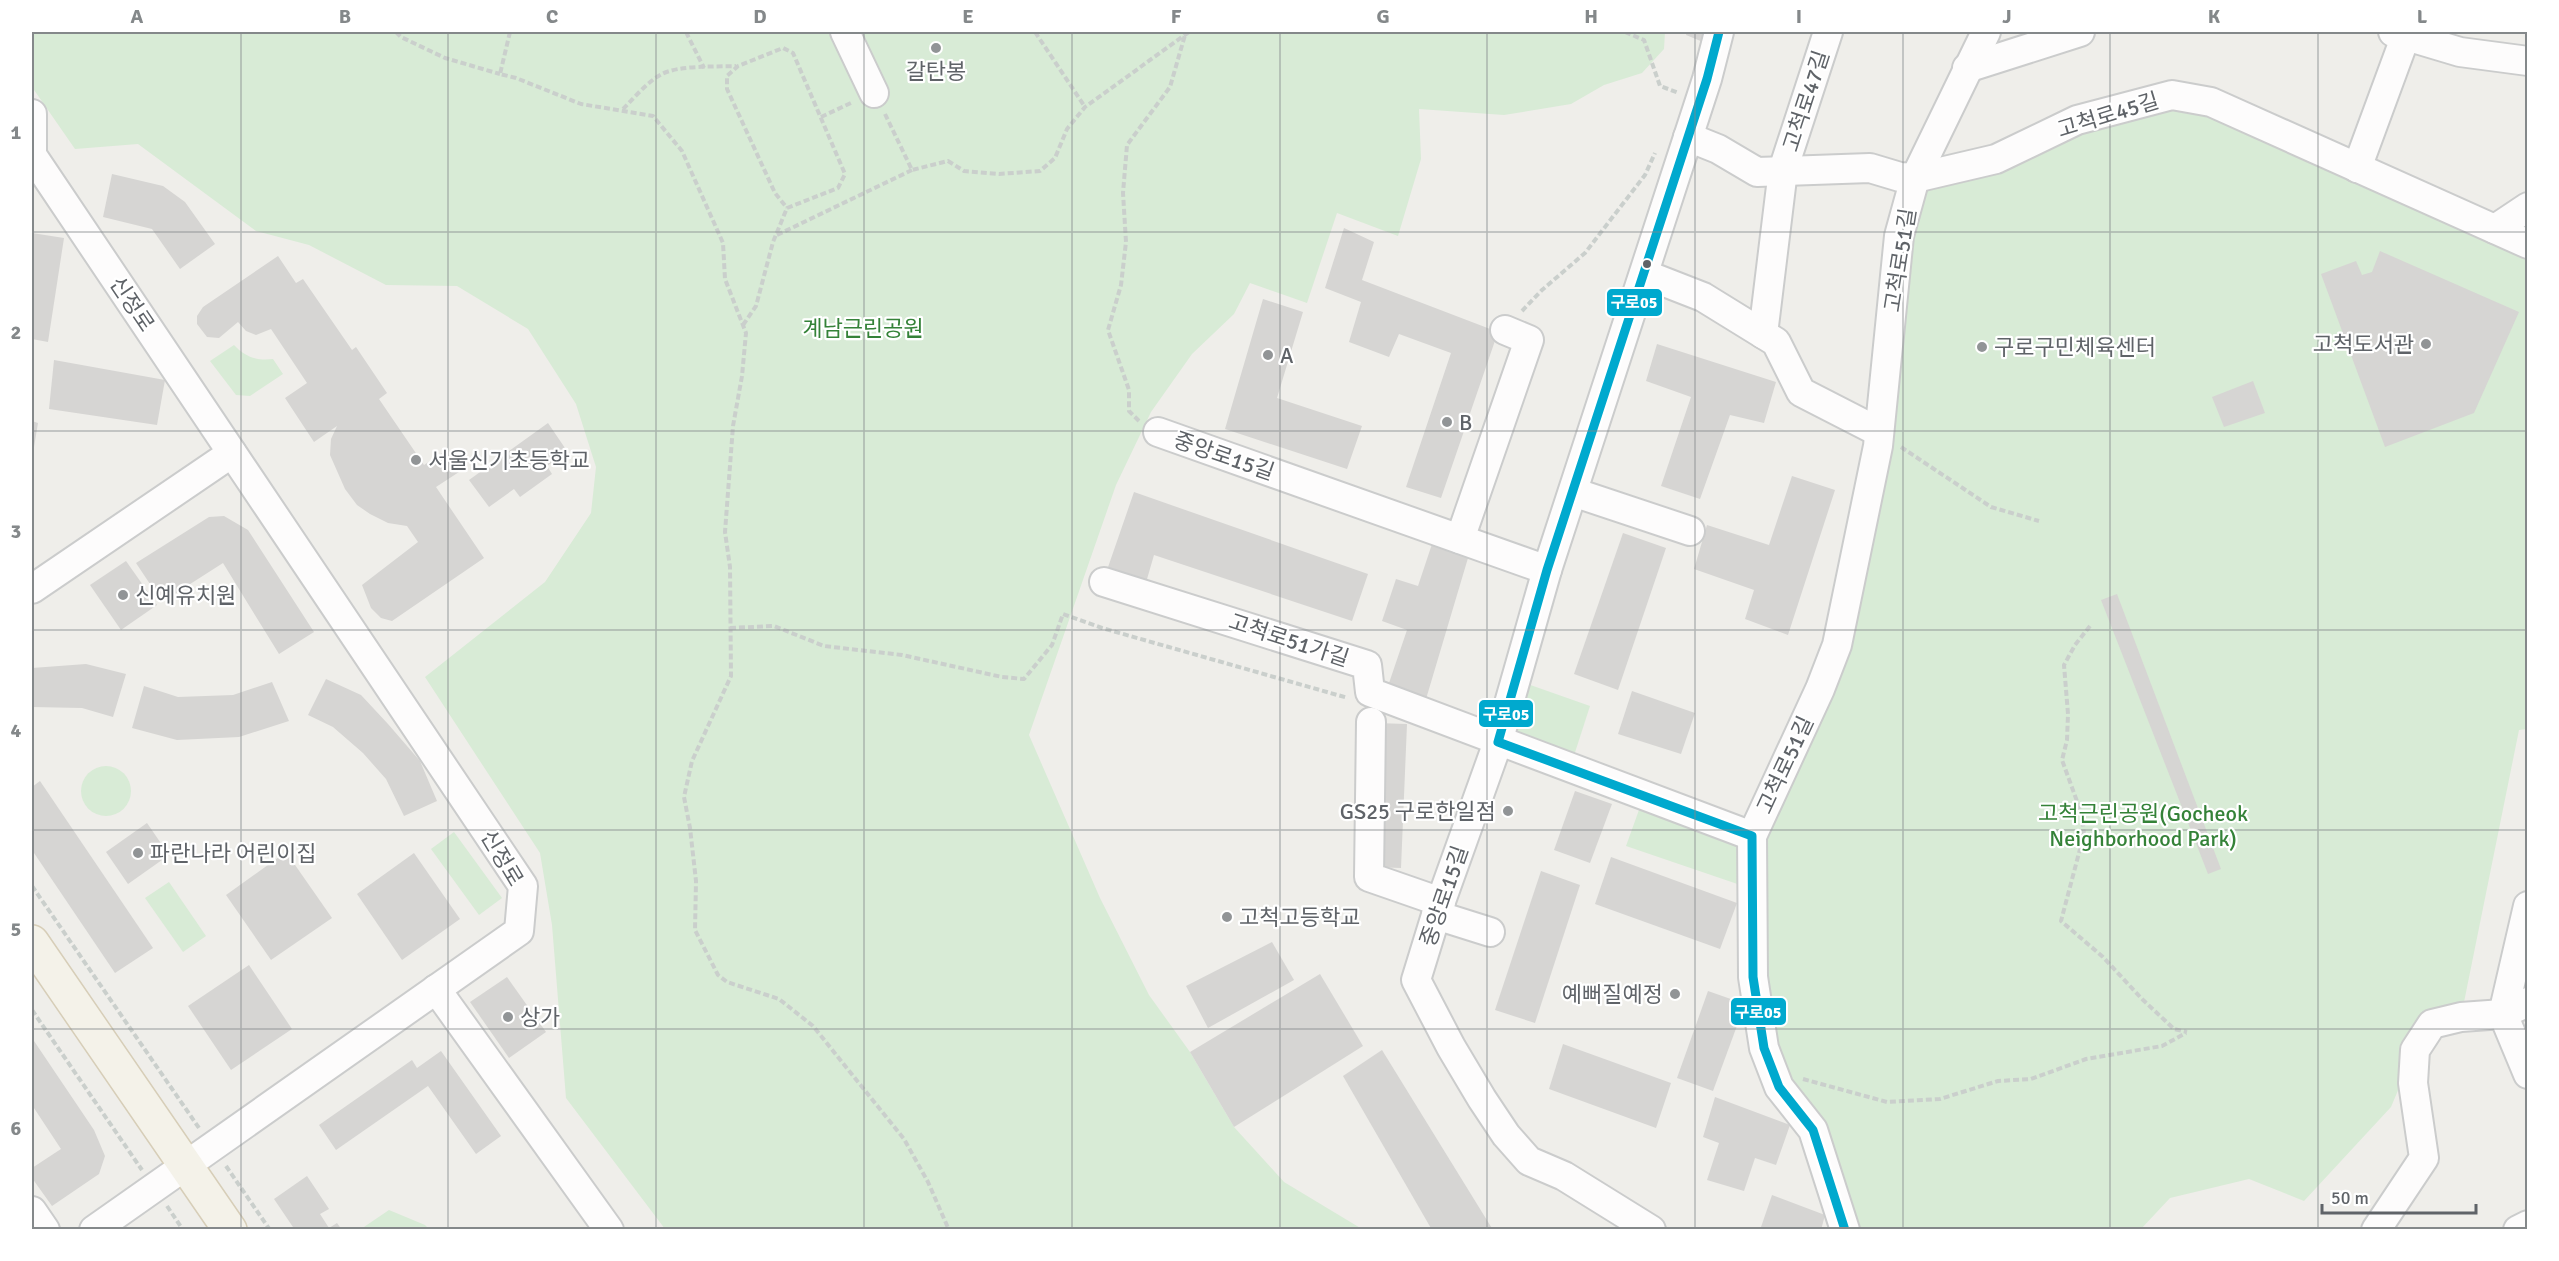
<svg xmlns="http://www.w3.org/2000/svg" width="2559" height="1261" font-family="Signika,'Noto Sans KR',sans-serif">
<style>
.green{fill:#d8ebd6}
.building{fill:#d6d5d3}
.lines{fill:none;stroke-linecap:round;stroke-linejoin:round}
.minor-casing{stroke:#cbcccc;stroke-width:32}
.major-casing{stroke:#d7ceb8;stroke-width:36}
.path{stroke:#cacfcc;stroke-width:4;stroke-dasharray:6 3;stroke-linecap:butt}
.minor{stroke:#fdfcfc;stroke-width:28}
.major{stroke:#f4f2e9;stroke-width:33}
.bus-1-casing{stroke:#fff;stroke-width:14}
.bus-1{stroke:#00a9ce;stroke-width:9}
.grid{fill:none;stroke:#84888a;stroke-width:1.5;stroke-opacity:0.55}
.poi-dot{fill:#919496;stroke:#fff;stroke-width:2}
.bus-dot{fill:#5f6368;stroke:#fff;stroke-width:2}
.labels{text-anchor:middle;dominant-baseline:central;stroke-width:4.5;stroke-linejoin:round;paint-order:stroke}
.poi-label{font-size:22px;fill:#5f6368;stroke:#fff;text-anchor:start}
.street-label{font-size:22px;fill:#5f6368;stroke:#fff}
.park-label{font-size:22px;fill:#348238;stroke:#fff}
.line-badge{stroke:#fff;stroke-width:2}
.badge-label{font-size:16px;text-anchor:middle;font-weight:bold;fill:#fff}
.neatline{fill:none;stroke:#84888a;stroke-width:2}
.grid-label{font-size:20px;text-anchor:middle;font-weight:bold;fill:#84888a}
</style>
<rect width="100%" height="100%" fill="#efeeea"/>
<g class="green">
<path d="M32,32H1665L1664,49L1642,73L1604,85L1571,104L1504,115L1419,109L1421,159L1398,236L1337,213L1307,303L1250,283L1234,314L1192,354L1151,412L1116,485L1029,735L1100,898L1149,995L1190,1052L1234,1127L1284,1182L1362,1229H665L566,1098L552,925L540,853L425,677L545,582L591,513L596,467L576,404L528,329L457,286L386,285L309,245L256,231L138,144L75,149L32,87Z"/>
<path d="M2172,95L2527,244V729L2519,730L2461,1017L2415,1050L2391,1107L2304,1201L2249,1179L2170,1198L2141,1229H1845L1779,1087L1752,889L1626,846L1644,796L1752,835L1820,690L1915,178Z"/>
<path d="M234,345C245,357 257,361 273,359L283,374L250,396L236,395L210,361Z"/>
<path d="M1516,680L1590,706L1570,768L1498,742Z"/>
<circle cx="106" cy="791" r="25"/>
<path d="M454,832L502,898L479,915L431,849Z"/>
<path d="M169,882L206,936L183,952L145,898Z"/>
<path d="M389,1210L425,1225L429,1229H361Z"/>
</g>
<g class="building">
<path d="M1687,32H1706L1703,42L1686,35Z"/>
<path d="M112,174L163,186L185,202L215,244L180,269L152,229L103,217Z"/>
<path d="M1344,228L1374,242L1362,280L1498,332L1441,498L1406,487L1451,353L1399,334L1389,357L1349,342L1361,302L1325,288Z"/>
<path d="M32,233L64,238L48,342L32,339Z"/>
<path d="M2380,251L2519,312L2474,413L2385,447L2321,274L2356,261L2362,275L2372,272Z"/>
<path d="M278,256L296,283L303,279L352,350L356,347L387,393L379,399L424,465L445,451L459,472L436,487L484,558L392,621L381,618L371,608L362,585L418,542L407,526L388,523L370,514L357,505L345,489L330,455L331,439L337,426L314,442L285,398L307,383L271,329L256,335L246,331L238,322L219,338L207,337L197,324V316L203,307Z"/>
<path d="M1263,299L1303,312L1277,398L1362,426L1347,469L1225,429Z"/>
<path d="M1657,344L1776,382L1764,423L1730,415L1700,499L1661,486L1691,397L1646,381Z"/>
<path d="M54,360L165,380L157,425L49,409Z"/>
<path d="M2253,381L2265,413L2224,427L2212,397Z"/>
<path d="M32,421L38,423L33,453L32,452Z"/>
<path d="M548,423L567,451L547,466L552,474L520,497L514,489L489,507L469,480Z"/>
<path d="M1792,476L1835,490L1788,635L1745,619L1754,590L1694,569L1707,525L1769,545Z"/>
<path d="M1134,492L1368,574L1352,621L1154,555L1145,586L1106,573Z"/>
<path d="M224,516L248,530L314,632L279,654L223,563L162,602L136,563L209,517Z"/>
<path d="M1623,533L1666,548L1618,690L1574,674Z"/>
<path d="M1432,544L1468,558L1426,699L1388,686L1407,630L1382,621L1396,579L1418,586Z"/>
<path d="M126,561L157,605L121,630L90,585Z"/>
<path d="M2117,594L2221,869L2208,874L2101,600Z"/>
<path d="M86,664L126,674L113,717L82,708L32,707V668Z"/>
<path d="M326,679L361,695L388,724L420,761L437,801L404,816L386,779L363,753L333,727L308,715Z"/>
<path d="M272,682L289,721L239,737L177,740L132,728L144,686L178,697L233,695Z"/>
<path d="M1632,691L1695,713L1681,754L1618,734Z"/>
<path d="M1376,723L1407,724L1401,868L1373,867Z"/>
<path d="M40,781L153,948L115,973L32,850V787Z"/>
<path d="M1575,791L1612,804L1590,863L1554,850Z"/>
<path d="M147,823L169,855L128,884L106,852Z"/>
<path d="M286,852L332,918L271,960L226,895Z"/>
<path d="M414,853L460,919L402,960L357,894Z"/>
<path d="M1611,857L1737,903L1720,949L1595,904Z"/>
<path d="M1541,871L1580,885L1535,1023L1495,1010Z"/>
<path d="M1272,942L1294,980L1208,1028L1186,986Z"/>
<path d="M249,965L292,1029L231,1070L188,1006Z"/>
<path d="M1320,974L1363,1046L1234,1127L1190,1052Z"/>
<path d="M507,977L546,1032L509,1058L470,1002Z"/>
<path d="M1708,991L1745,1004L1713,1091L1677,1078Z"/>
<path d="M32,1038L94,1130L105,1156L99,1174L52,1206L32,1178V1168L61,1149L32,1105Z"/>
<path d="M1563,1044L1671,1083L1656,1128L1549,1089Z"/>
<path d="M1382,1050L1493,1230H1432L1343,1076Z"/>
<path d="M441,1051L501,1136L476,1154L428,1086L336,1150L319,1125L412,1060L417,1068Z"/>
<path d="M1715,1097L1790,1125L1776,1165L1755,1158L1744,1191L1707,1180L1719,1143L1703,1137Z"/>
<path d="M307,1176L329,1209L320,1214L329,1228L337,1223L342,1230H295L274,1199Z"/>
<path d="M1772,1195L1825,1215L1821,1230H1760Z"/>
</g>
<g class="lines">
<defs>
<g id="minor">
<path d="M845,32L874,93"/>
<path d="M2393,32L2460,52L2528,61"/>
<path d="M1967,68L2080,32"/>
<path d="M32,114V155L523,886L519,931L94,1230"/>
<path d="M1688,137L1718,149L1757,172L1870,168L1900,177L1915,178L1996,159L2077,120L2172,95L2211,102L2528,244"/>
<path d="M2357,168L2406,35L2403,32"/>
<path d="M2495,229L2528,207"/>
<path d="M1644,274L1703,297L1776,342L1801,392L1879,432"/>
<path d="M1763,334L1783,170L1828,32"/>
<path d="M1158,432L1547,570"/>
<path d="M1573,492L1690,531"/>
<path d="M1460,539L1529,340L1505,330"/>
<path d="M1104,582L1367,665L1370,692L1752,836"/>
<path d="M32,589L232,453"/>
<path d="M1371,722L1369,877L1441,902"/>
<path d="M2528,906L2503,1014L2528,1074"/>
<path d="M1436,915L1490,932"/>
<path d="M436,989L609,1230"/>
<path d="M32,1211L45,1230"/>
<path d="M1651,1230L1564,1176L1529,1161L1506,1135L1482,1099L1451,1047L1416,980L1436,915L1498,742L1547,570L1707,79L1719,32"/>
<path d="M1845,1230L1813,1130L1779,1087L1764,1048L1753,977L1752,836L1820,689L1837,645L1878,446L1899,236L1915,178L1986,32"/>
<path d="M2376,1230L2424,1158L2413,1083L2415,1050L2432,1024L2461,1017L2503,1014L2528,1002"/>
<path d="M2518,1230L2528,1225"/>
</g>
<path id="major" d="M32,942L230,1230"/>
</defs>
<use href="#minor" class="minor-casing"/>
<use href="#major" class="major-casing"/>
<g class="path">
<path d="M396,32L401,37L445,58L500,74"/>
<path d="M510,32L500,74L516,78L581,104L653,116L682,151L723,243L725,279L746,333L742,376L733,426L725,532L730,567L731,676L692,761L684,797L690,828L696,881L695,930L718,975L727,982L779,999L813,1026L904,1139L928,1182L949,1230"/>
<path d="M686,32L704,68"/>
<path d="M1035,32L1085,107"/>
<path d="M1625,32L1644,40L1660,86L1679,93"/>
<path d="M623,109C635,97 647,82 662,74C679,65 716,67 736,66"/>
<path d="M885,114L912,170L948,161L964,171L999,174L1040,171L1055,158L1067,129L1085,107L1189,32"/>
<path d="M821,117L853,102"/>
<path d="M777,235L912,170"/>
<path d="M1522,311L1542,290L1585,253L1645,175L1655,153"/>
<path d="M743,325L756,306L773,242L787,208L838,188L845,174L793,53L783,48L738,66L727,76V89L775,193L787,208"/>
<path d="M1139,421L1129,411V390L1108,330L1121,285L1126,242L1123,193L1127,145L1170,87L1185,35"/>
<path d="M1901,447L1991,507L2039,521"/>
<path d="M2090,626L2075,645L2064,665L2068,714L2067,740L2062,760L2082,815L2084,834L2061,921L2103,957L2142,999L2174,1029L2187,1032"/>
<path d="M730,628L774,626L824,646L902,655L1002,677L1024,679L1052,645L1063,614L1102,628L1348,698"/>
<path d="M32,886L199,1128"/>
<path d="M32,1010L142,1170"/>
<path d="M1803,1079L1887,1102L1940,1099L1998,1081L2031,1079L2086,1059L2162,1046L2186,1033"/>
<path d="M226,1166L270,1230"/>
<path d="M167,1206L183,1230"/>
</g>
<use href="#minor" class="minor"/>
<use href="#major" class="major"/>
<defs>
<path id="bus-1" d="M1719,32L1707,79L1547,570L1498,742L1752,836L1753,977L1764,1048L1779,1087L1813,1130L1845,1230"/>
</defs>
<use href="#bus-1" class="bus-1-casing"/>
<use href="#bus-1" class="bus-1"/>
</g>
<path class="grid" d="M241,32V1230M448,32V1230M656,32V1230M864,32V1230M1072,32V1230M1280,32V1230M1487,32V1230M1695,32V1230M1903,32V1230M2110,32V1230M2318,32V1230M32,232H2528M32,431H2528M32,630H2528M32,830H2528M32,1029H2528"/>
<g class="poi-dot">
<circle cx="936" cy="48" r="6"/>
<circle cx="2426" cy="344" r="6"/>
<circle cx="1982" cy="347" r="6"/>
<circle cx="1268" cy="355" r="6"/>
<circle cx="1447" cy="422" r="6"/>
<circle cx="416" cy="460" r="6"/>
<circle cx="123" cy="595" r="6"/>
<circle cx="1508" cy="811" r="6"/>
<circle cx="138" cy="853" r="6"/>
<circle cx="1227" cy="917" r="6"/>
<circle cx="1675" cy="994" r="6"/>
<circle cx="508" cy="1017" r="6"/>
</g>
<circle class="bus-dot" cx="1647" cy="264" r="5"/>
<g class="labels">
<g class="poi-label">
<text x="936" y="71" text-anchor="middle">갈탄봉</text>
<text x="2414" y="344" text-anchor="end">고척도서관</text>
<text x="1994" y="347">구로구민체육센터</text>
<text x="1280" y="355">A</text>
<text x="1459" y="422">B</text>
<text x="428" y="460">서울신기초등학교</text>
<text x="135" y="595">신예유치원</text>
<text x="1496" y="811" text-anchor="end">GS25 구로한일점</text>
<text x="150" y="853">파란나라 어린이집</text>
<text x="1239" y="917">고척고등학교</text>
<text x="1663" y="994" text-anchor="end">예뻐질예정</text>
<text x="520" y="1017">상가</text>
</g>
<g class="street-label">
<text transform="translate(1806 101) rotate(-72)">고척로47길</text>
<text transform="translate(2108 115) rotate(-17)">고척로45길</text>
<text transform="translate(1900 260) rotate(-81)">고척로51길</text>
<text transform="translate(132 304) rotate(56)">신정로</text>
<text transform="translate(1224 456) rotate(19)">중앙로15길</text>
<text transform="translate(1289 640) rotate(18)">고척로51가길</text>
<text transform="translate(1785 765) rotate(-65)">고척로51길</text>
<text transform="translate(502 858) rotate(59)">신정로</text>
<text transform="translate(1444 896) rotate(-71)">중앙로15길</text>
</g>
<g class="park-label">
<text x="863" y="328">계남근린공원</text>
<text x="2143" y="813">고척근린공원(Gocheok<tspan x="2143" dy="25">Neighborhood Park)</tspan></text>
</g>
</g>
<g class="line-badge">
<rect x="1606" y="288" width="57" height="29" rx="6" fill="#00a9ce"/>
<rect x="1478" y="699" width="56" height="29" rx="6" fill="#00a9ce"/>
<rect x="1730" y="997" width="57" height="29" rx="6" fill="#00a9ce"/>
</g>
<g class="badge-label">
<text x="1634" y="308">구로05</text>
<text x="1506" y="720">구로05</text>
<text x="1758" y="1018">구로05</text>
</g>
<rect width="2559" height="1261" fill="none" stroke="#ffffff" stroke-width="66"/>
<path d="M2322 1204v9h154v-9" fill="none" stroke="#5f6368" stroke-width="3"/>
<text x="2331" y="1204" font-size="18" fill="#5f6368" stroke="#ffffff" stroke-width="4.5" paint-order="stroke">50 m</text>
<rect x="33" y="33" width="2493" height="1195" class="neatline"/>
<g class="grid-label">
<text x="137" y="23">A</text>
<text x="345" y="23">B</text>
<text x="552" y="23">C</text>
<text x="760" y="23">D</text>
<text x="968" y="23">E</text>
<text x="1176" y="23">F</text>
<text x="1383" y="23">G</text>
<text x="1591" y="23">H</text>
<text x="1799" y="23">I</text>
<text x="2007" y="23">J</text>
<text x="2214" y="23">K</text>
<text x="2422" y="23">L</text>
<text x="16" y="139">1</text>
<text x="16" y="339">2</text>
<text x="16" y="538">3</text>
<text x="16" y="737">4</text>
<text x="16" y="936">5</text>
<text x="16" y="1135">6</text>
</g>
</svg>
